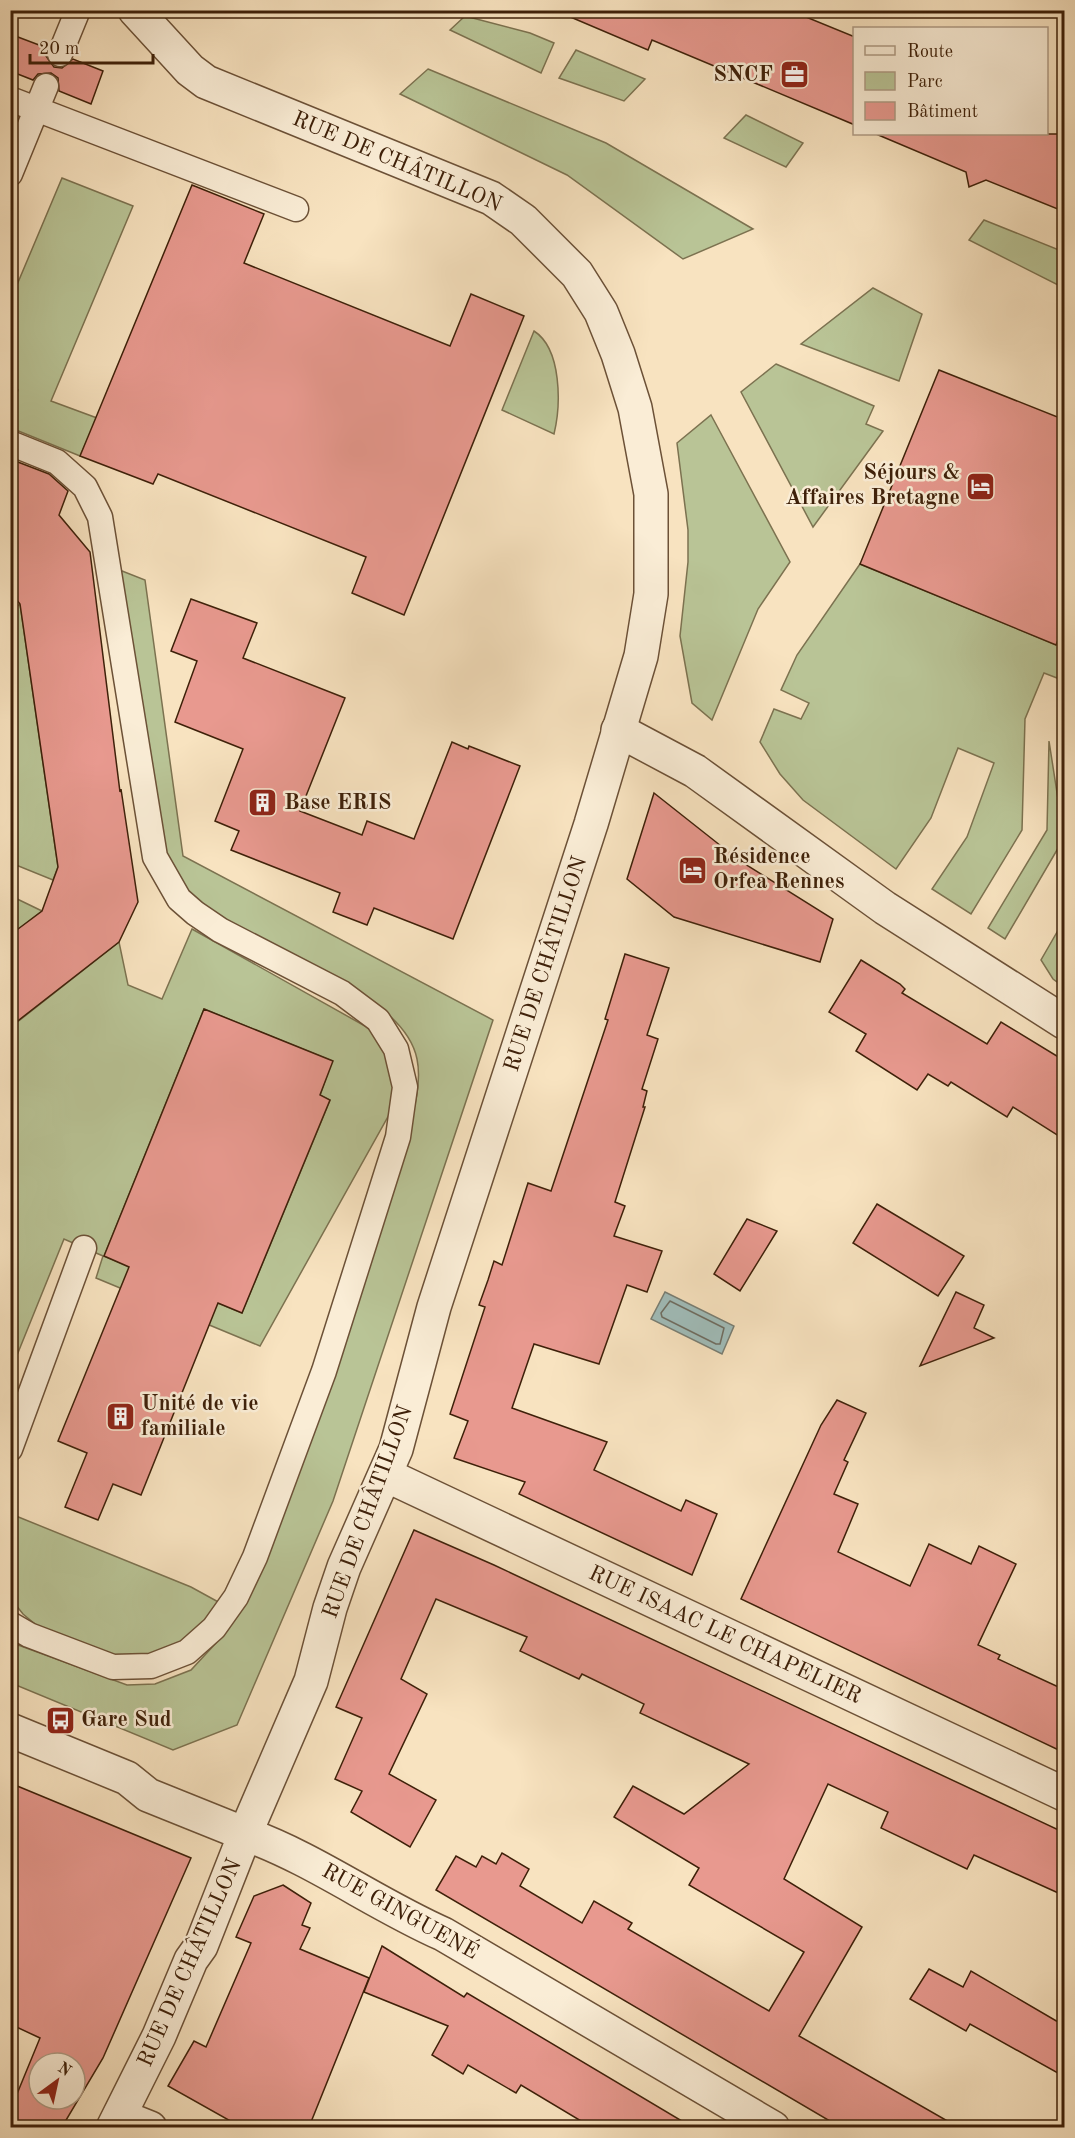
<svg xmlns="http://www.w3.org/2000/svg" width="1075" height="2138" font-family="'Old Standard TT',serif">
<style>
.green{fill:#b9c496;stroke:#7c7250;stroke-width:1.5;fill-rule:evenodd}
.water{fill:#a0bdba;stroke:#797e73;stroke-width:1.5}
.lines{fill:none;stroke-linecap:round;stroke-linejoin:round}
.shore{stroke:#6f6e62;stroke-width:1.5}
.building{fill:#e8998f;stroke:#3e2009;stroke-width:1.5;fill-rule:evenodd}
.service-casing{stroke:#6c5137;stroke-width:27}
.minor-casing{stroke:#6c5137;stroke-width:36}
.tertiary-casing{stroke:#6c5137;stroke-width:36}
.service{stroke:#faedd6;stroke-width:24}
.minor{stroke:#faedd6;stroke-width:33}
.tertiary{stroke:#faedd6;stroke-width:33}
.labels{text-anchor:middle;dominant-baseline:central;stroke-width:5;stroke-linejoin:round;paint-order:stroke}
.poi-label{font-size:22px;font-weight:bold;fill:#3e2009;stroke:#faedd6;text-anchor:start}
.street-label{font-size:22px;fill:#3e2009;stroke:#faedd6}
</style>
<rect width="100%" height="100%" fill="#f8e3c0"/>
<filter id="stains"><feTurbulence type="fractalNoise" baseFrequency=".00333" numOctaves="4"/><feColorMatrix values="0 0 0 0 .2 0 0 0 0 .09 0 0 0 0 .02 0 0 0 .5 -.17"/></filter>
<radialGradient id="worn" r=".72"><stop offset=".6" stop-color="#630" stop-opacity="0"/><stop offset="1" stop-color="#630" stop-opacity=".3"/></radialGradient>
<g class="green">
<path d="M465,16L530,33L554,43L541,73L450,30Z"/>
<path d="M576,50L645,79L624,101L559,78Z"/>
<path d="M428,69L606,143L753,229L683,259L567,175L400,94Z"/>
<path d="M746,115L803,143L786,167L724,138Z"/>
<path d="M62,178L133,206L51,401L97,418L80,456L11,428L10,411L18,390L11,387V299Z"/>
<path d="M984,220L1064,252V288L969,240Z"/>
<path d="M873,288L922,314L899,381L801,344Z"/>
<path d="M534,331C562,349 561,405 554,434L502,410Z"/>
<path d="M776,364L874,406L866,424L883,431L813,527L741,392Z"/>
<path d="M711,415L790,562L758,609L712,720L692,703L680,636L688,562V530L677,443Z"/>
<path d="M860,564L1064,648V660L1057,678L1044,673L1025,719L1022,830L971,914L932,889L967,837L994,763L958,748L931,818L896,869L803,800L780,774L760,742L774,709L801,719L809,703L781,690L797,655Z"/>
<path d="M117,569L145,580L183,856L493,1020L333,1501L237,1725L173,1750L11,1683L10,1642L127,1685L155,1684L191,1670L216,1643L236,1613L403,1149C410,1122 423,1088 417,1059C401,979 222,948 175,881C171,875 169,867 166,860Z"/>
<path d="M20,604L58,867L53,880L11,863L10,612Z"/>
<path d="M1049,741L1064,838L1005,939L988,928L1047,830Z"/>
<path d="M11,896L42,911L11,935Z"/>
<path d="M1064,920V987L1053,979L1041,960Z"/>
<path d="M192,929L365,1026L383,1041L390,1063L395,1104L260,1346L96,1278L103,1256L64,1239L11,1370V1027L119,942L128,985L162,999ZM204,1009L332,1061L320,1095L330,1100L242,1313L104,1256Z"/>
<path d="M11,1514L191,1587L222,1604L179,1649L121,1660L47,1634L23,1614L11,1599Z"/>
</g>
<path class="water" d="M665,1292L734,1326L722,1354L651,1319Z"/>
<g class="lines">
<path class="shore" d="M670,1301L724,1328L720,1344H716L662,1317L661,1313Z"/>
</g>
<g class="building">
<path d="M554,10H789L855,37V125L652,40L648,50Z"/>
<path d="M10,34L47,48L46,56L54,67L62,68L73,59L103,71L91,104L59,91L58,78L51,73L38,74L33,80L10,71Z"/>
<path d="M876,134H1065V212L986,180L969,187L966,172Z"/>
<path d="M192,185L264,214L244,263L450,346L471,294L524,316L404,615L352,593L366,557L158,474L153,484L80,456Z"/>
<path d="M939,370L1065,420V622L1056,645L860,564Z"/>
<path d="M10,459L49,474L68,491L59,515L90,552L120,792L121,789L138,902L119,942L10,1027V935L42,911L58,867L20,604L10,591Z"/>
<path d="M191,599L257,623L243,658L345,698L300,811L362,835L367,821L414,839L452,742L468,749L469,746L520,766L453,939L374,908L367,925L333,912L340,893L231,850L239,831L215,821L243,749L175,722L197,661L171,651Z"/>
<path d="M654,793L740,861L833,919L820,962L674,917L627,879Z"/>
<path d="M625,954L669,968L647,1035L658,1039L642,1089L647,1091L643,1107H645L615,1202L625,1206L614,1236L662,1251L647,1292L627,1285L599,1364L534,1344L512,1408L607,1442L594,1470L681,1511L686,1500L717,1514L692,1575L519,1494L525,1482L454,1458L468,1421L450,1414L485,1307L479,1305L488,1280L494,1261L502,1265L528,1183L551,1191L608,1020L605,1019Z"/>
<path d="M861,960L900,984L905,989L902,993L987,1044L1001,1022L1065,1061V1140L1013,1107L1007,1117L951,1082L948,1086L928,1074L917,1090L856,1051L866,1034L829,1012Z"/>
<path d="M204,1009L333,1061L320,1095L330,1100L242,1313L218,1303L141,1495L113,1484L98,1520L65,1507L87,1453L58,1441L129,1267L104,1256Z"/>
<path d="M877,1204L964,1256L938,1296L853,1243Z"/>
<path d="M747,1219L777,1231L740,1291L714,1274Z"/>
<path d="M956,1292L984,1305L974,1328L994,1338L920,1366Z"/>
<path d="M837,1400L866,1413L844,1460L848,1462L834,1494L858,1504L838,1552L910,1586L929,1544L971,1564L979,1546L1016,1564L978,1645L1000,1655L998,1659L1065,1690V1753L741,1599L821,1425Z"/>
<path d="M414,1530L494,1565L1065,1833V1896L974,1855L967,1869L881,1828L888,1812L828,1784L784,1879L862,1927L799,2036L958,2127H840L436,1890L456,1856L476,1867L482,1856L496,1864L502,1853L529,1869L520,1886L582,1923L594,1901L632,1923L628,1929L769,2011L804,1952L689,1885L699,1868L614,1817L633,1786L684,1814L749,1764L640,1713L644,1704L582,1674L579,1679L520,1651L527,1637L436,1599L401,1679L427,1694L389,1774L436,1800L410,1847L351,1812L362,1791L335,1779L362,1718L336,1707Z"/>
<path d="M10,1783L191,1858L103,2058L62,2127H10V2111L40,2038L10,2024ZM39,2063H75V2099H39Z"/>
<path d="M283,1885L311,1903L302,1925L310,1928L300,1949L369,1978L309,2127H241L168,2086L194,2041L206,2047L251,1943L236,1937L254,1896Z"/>
<path d="M382,1946L464,1997L467,1993L692,2127H591L521,2085L516,2093L468,2065L463,2074L432,2055L448,2026L364,1992Z"/>
<path d="M929,1969L963,1987L971,1971L1065,2026V2077L970,2024L966,2031L910,1999Z"/>
</g>
<g class="lines">
<defs>
<g id="service">
<path d="M60,54L78,10"/>
<path d="M10,99L296,209"/>
<path d="M10,174L46,86"/>
<path d="M10,443L57,462L85,487L100,517L155,857L179,899L195,913L220,930L342,993L378,1020L396,1049L405,1087L398,1137L324,1371L255,1557L236,1597L214,1628L187,1652L151,1666L113,1667L29,1635L10,1624"/>
<path d="M10,1449L84,1248"/>
</g>
<g id="minor">
<path d="M135,10L190,70L206,82L491,198L523,220L577,274L601,312L618,354L635,408L651,494V594L641,656L591,824L434,1307L396,1449L344,1567L330,1608L311,1681L245,1834C315,1859 375,1904 443,1934L773,2128"/>
<path d="M618,730L695,771L885,908L1064,1022"/>
<path d="M386,1475L1064,1794"/>
<path d="M120,2116L150,2128"/>
</g>
<path id="tertiary" d="M10,1730L127,1778L148,1795L245,1834L201,1946L191,1960L159,2036L113,2128"/>
</defs>
<use href="#service" class="service-casing"/>
<use href="#minor" class="minor-casing"/>
<use href="#tertiary" class="tertiary-casing"/>
<use href="#service" class="service"/>
<use href="#minor" class="minor"/>
<use href="#tertiary" class="tertiary"/>
</g>
<defs>
<symbol id="office-square" viewBox="-11 -11 22 22"><rect x="-9" y="-9" width="18" height="18" rx="4" fill="#8f2418" stroke="#faedd6"/><path d="M-6-3h4V-5.5h4V-3h4V5H-6ZM-1-4.5V-3h2v-1.5ZM-6 0V1H6V0Z" fill="#fff"/></symbol>
<symbol id="hotel-square" viewBox="-11 -11 22 22"><rect x="-9" y="-9" width="18" height="18" rx="4" fill="#8f2418" stroke="#faedd6"/><path d="M-6-4.5h1.5V1H6V5H4.5V3h-9V5H-6ZM-4 0a1.8 1.8 0 1 1 3.6 0ZM.5 0V-2.5h3Q6-2.5 6 0Z" fill="#fff"/></symbol>
<symbol id="building-square" viewBox="-11 -11 22 22"><rect x="-9" y="-9" width="18" height="18" rx="4" fill="#8f2418" stroke="#faedd6"/><path d="M-4-6H4V6H1V3H-1V6H-4ZM-2.5-4.3h1.7v1.8h-1.7ZM.8-4.3h1.7v1.8H.8ZM-2.5-1h1.7V.8h-1.7ZM.8-1h1.7V.8H.8Z" fill="#fff"/></symbol>
<symbol id="bus-square" viewBox="-11 -11 22 22"><rect x="-9" y="-9" width="18" height="18" rx="4" fill="#8f2418" stroke="#faedd6"/><path d="M-5-6H5V4H4V6H2V4H-2V6H-4V4H-5ZM-3.5-4V0h7V-4ZM-3.5 1.2v1.5H-2V1.2ZM2 1.2v1.5H3.5V1.2Z" fill="#fff"/></symbol>
</defs>
<g fill-rule="evenodd">
<use href="#office-square" x="778" y="58" width="33" height="33"/>
<use href="#hotel-square" x="964" y="470" width="33" height="33"/>
<use href="#building-square" x="246" y="786" width="33" height="33"/>
<use href="#hotel-square" x="676" y="854" width="33" height="33"/>
<use href="#building-square" x="104" y="1400" width="33" height="33"/>
<use href="#bus-square" x="44" y="1704" width="33" height="33"/>
</g>
<g class="labels">
<g class="poi-label">
<text x="773" y="75" text-anchor="end">SNCF</text>
<text x="960" y="473" text-anchor="end">Séjours &amp;<tspan x="960" dy="25">Affaires Bretagne</tspan></text>
<text x="284" y="803">Base ERIS</text>
<text x="713" y="857">Résidence<tspan x="713" dy="25">Orfea Rennes</tspan></text>
<text x="141" y="1404">Unité de vie<tspan x="141" dy="25">familiale</tspan></text>
<text x="81" y="1720">Gare Sud</text>
</g>
<g class="street-label">
<text transform="translate(397 162) rotate(23)">RUE DE CHÂTILLON</text>
<text transform="translate(546 964) rotate(-72)">RUE DE CHÂTILLON</text>
<text transform="translate(368 1512) rotate(-70)">RUE DE CHÂTILLON</text>
<text transform="translate(725 1635) rotate(25)">RUE ISAAC LE CHAPELIER</text>
<text transform="translate(400 1912) rotate(29)">RUE GINGUENÉ</text>
<text transform="translate(190 1963) rotate(-66)">RUE DE CHÂTILLON</text>
</g>
</g>
<rect width="1075" height="2138" fill="none" stroke="#f8e3c0" stroke-width="36"/>
<rect x="12" y="12" width="1051" height="2114" fill="none" stroke="#3e2009" stroke-width="3"/>
<rect x="18" y="18" width="1039" height="2102" fill="none" stroke="#3e2009" stroke-width="1.5"/>
<rect x="853" y="27" width="195" height="108" fill="#faedd6" stroke="#af9b84" stroke-width="1.5"/>
<rect x="865" y="46" width="30" height="9" fill="#faedd6" stroke="#af9b84" stroke-width="1.5"/>
<text x="907" y="57" font-size="18" fill="#3e2009">Route</text>
<rect x="865" y="72" width="30" height="18" fill="#b9c496" stroke="#af9b84" stroke-width="1.5"/>
<text x="907" y="87" font-size="18" fill="#3e2009">Parc</text>
<rect x="865" y="102" width="30" height="18" fill="#e8998f" stroke="#af9b84" stroke-width="1.5"/>
<text x="907" y="117" font-size="18" fill="#3e2009">Bâtiment</text>
<g transform="translate(57 2081) rotate(33)"><circle r="28" fill="#faedd6" stroke="#af9b84" stroke-width="1.5"/>
<path d="M0-4.5L10 22L0 15L-10 22Z" fill="#8f2418"/>
<text y="-9" font-size="16" font-weight="bold" text-anchor="middle" fill="#3e2009">N</text>
</g>
<path d="M30 54v9h123v-9" fill="none" stroke="#3e2009" stroke-width="3"/>
<text x="39" y="54" font-size="18" fill="#3e2009" stroke="#faedd6" stroke-width="4.5" paint-order="stroke">20 m</text>
<rect width="100%" height="100%" filter="url(#stains)"/>
<rect width="100%" height="100%" fill="url(#worn)"/>
</svg>
